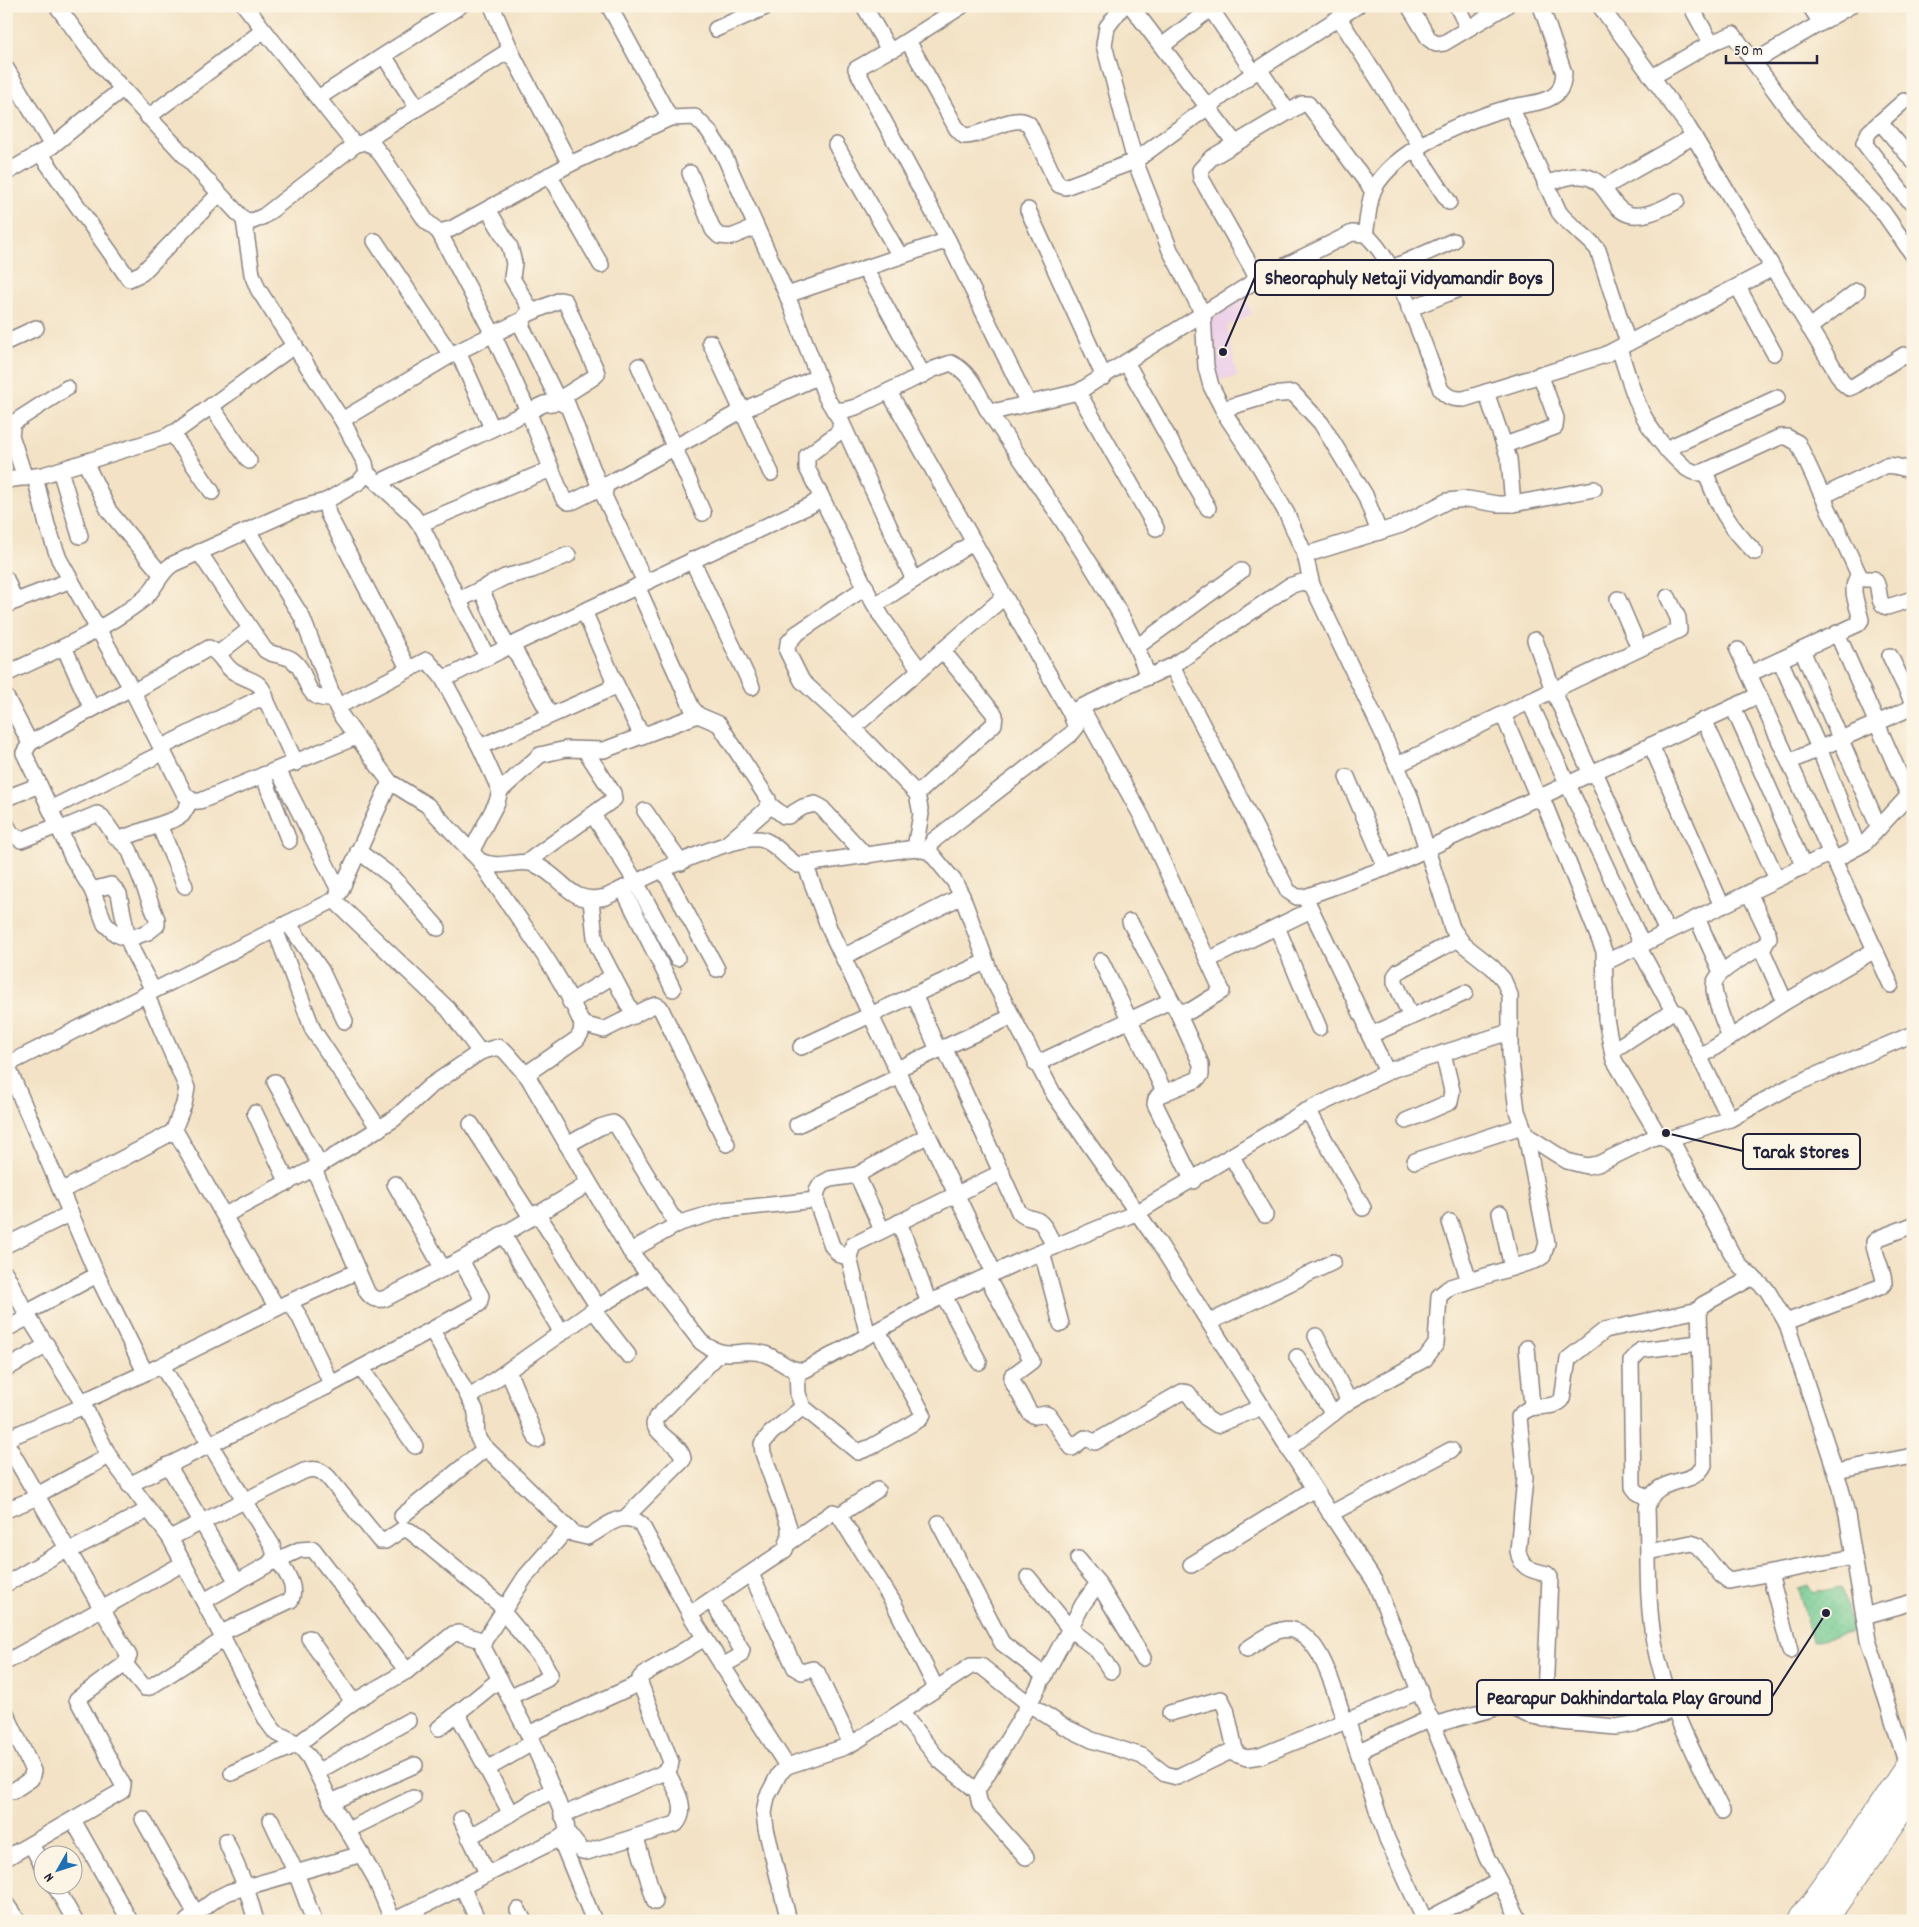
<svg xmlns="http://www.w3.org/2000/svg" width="1919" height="1927" font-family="Dekko,sans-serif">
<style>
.built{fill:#edd1e9}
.park{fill:url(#park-dots);stroke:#487666}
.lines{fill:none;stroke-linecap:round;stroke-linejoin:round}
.street-casing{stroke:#8a8280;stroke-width:18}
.primary-casing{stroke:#8a8280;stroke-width:26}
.street{stroke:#fff;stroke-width:15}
.primary{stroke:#fff;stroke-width:24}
.leader{fill:none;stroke:#22223b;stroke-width:2}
.callout-dot{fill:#22223b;stroke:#fcf5e5;stroke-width:2}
.callout{fill:#fcf5e5;stroke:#22223b;stroke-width:2}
.callout-label{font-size:20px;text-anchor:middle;font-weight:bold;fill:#22223b}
</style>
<defs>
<pattern id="park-dots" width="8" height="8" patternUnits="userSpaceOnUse" patternTransform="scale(1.25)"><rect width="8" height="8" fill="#6fc991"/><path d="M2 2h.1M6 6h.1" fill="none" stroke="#60ac7e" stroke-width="1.8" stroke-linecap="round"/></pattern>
</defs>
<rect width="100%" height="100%" fill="#fcf5e5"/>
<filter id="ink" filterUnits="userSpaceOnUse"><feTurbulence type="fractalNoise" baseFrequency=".02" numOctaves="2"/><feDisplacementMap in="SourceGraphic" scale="10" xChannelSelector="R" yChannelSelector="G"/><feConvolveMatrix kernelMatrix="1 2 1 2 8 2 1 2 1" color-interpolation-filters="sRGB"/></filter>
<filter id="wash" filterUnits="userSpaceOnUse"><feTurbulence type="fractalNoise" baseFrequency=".0096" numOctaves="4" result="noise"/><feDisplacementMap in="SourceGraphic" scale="20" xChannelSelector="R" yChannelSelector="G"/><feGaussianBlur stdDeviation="1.12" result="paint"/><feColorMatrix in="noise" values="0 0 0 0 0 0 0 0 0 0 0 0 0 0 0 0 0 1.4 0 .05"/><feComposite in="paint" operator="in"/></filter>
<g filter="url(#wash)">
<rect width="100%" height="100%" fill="#f3e2c5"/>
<path class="built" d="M1243,298L1253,313L1227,327L1237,377L1218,380L1210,320Z"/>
<path class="park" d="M1808,1585L1813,1593L1841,1587L1854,1633L1812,1642L1798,1588Z"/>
</g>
<g filter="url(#ink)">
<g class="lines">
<defs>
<g id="street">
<path d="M57,6L98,62L244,220L253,221L264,216L355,145L364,142L374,146L382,156L426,221L439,232L451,229L570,164L670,118L695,117L708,130L723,153L787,295L826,397L834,410H845L856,407L934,369L951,363C970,372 977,391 987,409L997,411L1078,392L1258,279L1352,233L1365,234C1398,261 1425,349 1441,390C1448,398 1453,399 1464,399L1605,355L1767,271L1770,263L1685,122L1600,6"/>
<path d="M245,6L355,145"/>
<path d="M492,6L514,58"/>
<path d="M609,6L670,118"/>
<path d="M864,6L889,50L894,49L962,6"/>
<path d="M1123,6L1107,27L1104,45L1135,161L1170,250L1203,314L1206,367L1211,386L1227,417L1260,467L1287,514L1305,555L1312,585"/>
<path d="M1131,6L1235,143"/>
<path d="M1209,6L1254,73"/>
<path d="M1409,6L1429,39L1436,44L1444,43L1506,6"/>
<path d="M1457,6L1468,28"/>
<path d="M1695,6L1694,12L1711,43"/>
<path d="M1810,6L1821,23"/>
<path d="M1339,18L1420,145"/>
<path d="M716,29L768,6"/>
<path d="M908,41L957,129L964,136C983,137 1014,112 1029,124L1055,179L1059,185L1065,187L1135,161L1259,69L1357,6"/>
<path d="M1162,46L1210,9"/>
<path d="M889,50L856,69L948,240L1028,403"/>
<path d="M384,56L417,107"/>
<path d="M1755,61L1850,6"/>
<path d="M6,68L52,146"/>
<path d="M1259,69L1288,112"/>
<path d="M1652,77L1711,43L1733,34L1803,129L1883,212L1913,255"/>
<path d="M318,98L460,6"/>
<path d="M1904,101L1869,132L1864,143L1908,200"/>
<path d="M1511,107L1559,212C1570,227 1587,235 1598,250L1628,343"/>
<path d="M148,117L264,30"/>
<path d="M1880,122L1913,161"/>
<path d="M364,142L505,53L514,58L570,164"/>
<path d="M836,145L900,256"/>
<path d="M1415,150L1449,202"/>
<path d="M40,153L129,279L142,273L219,194"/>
<path d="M6,173L52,146L122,89"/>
<path d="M690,173L713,230L719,236L731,237L756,227"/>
<path d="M549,175L601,265"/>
<path d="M1545,184C1556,181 1568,175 1579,176C1621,176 1601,244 1677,201"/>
<path d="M1603,188L1694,136"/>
<path d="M488,209L510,247L514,263L512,278L532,312"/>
<path d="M1028,210L1104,377"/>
<path d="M244,220L252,274L258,289L342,420L365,463L367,473L359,482L326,501L328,514L408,668"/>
<path d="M439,232L493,334L528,411L563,498L568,502L574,501L606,485"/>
<path d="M1365,234C1368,221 1368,202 1374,189C1394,150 1468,119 1508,108C1523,104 1544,104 1556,94C1562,89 1563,81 1564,73L1541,6"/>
<path d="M375,241L451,355"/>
<path d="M1770,263L1843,383L1849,388L1854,386L1904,355L1913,360"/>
<path d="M865,268L923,375"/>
<path d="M1390,269L1453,241"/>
<path d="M1258,279L1201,178L1200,170L1211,158L1302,104H1308L1373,191"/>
<path d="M1738,287L1774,353"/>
<path d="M787,295L948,240"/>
<path d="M1409,309L1484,279"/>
<path d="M1809,328L1857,291"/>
<path d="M6,342L36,328"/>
<path d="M710,342L771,473"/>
<path d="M1619,348C1634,394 1639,422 1675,458C1682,465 1689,473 1701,473L1780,437H1787L1798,443L1859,575L1864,579H1874C1882,587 1875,603 1887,607L1913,599"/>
<path d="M458,352L492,428"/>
<path d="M1126,362L1208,508"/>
<path d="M639,366L703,513"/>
<path d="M889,392L1070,712L1076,728L1071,734L934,840L930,846V852L954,881L962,896L993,980L1053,1093L1160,1245L1306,1476L1375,1582L1487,1858L1520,1921"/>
<path d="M1078,392L1156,528"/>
<path d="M1486,392L1509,459L1513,504"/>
<path d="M559,402L521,325L526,315L560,300L565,301L596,370L597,374L594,377L564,396L600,488"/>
<path d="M211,406L249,461"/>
<path d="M987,409C1022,461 1058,512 1091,565C1115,604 1133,633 1148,677"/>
<path d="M1223,409L1270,395L1293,393L1321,423L1365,495L1379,532"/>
<path d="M834,410L841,421L839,432L807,456V468L820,494L818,500L811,505L512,645L452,675L442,677L427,660L337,707L342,717L390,782L427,805L480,861C502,871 518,857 536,865C565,878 569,906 606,897C634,883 736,831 764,840C778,845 785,859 798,865L915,848L930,852"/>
<path d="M342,420L451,355L522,320"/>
<path d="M841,421L914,580"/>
<path d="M172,433L212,492"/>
<path d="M1505,445L1555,427L1556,418L1540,374"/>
<path d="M1666,449L1777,398"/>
<path d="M85,462L109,511L161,574"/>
<path d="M60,470L80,536"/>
<path d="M1705,471C1718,506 1728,526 1755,552"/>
<path d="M367,473L413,515L423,529L487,657"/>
<path d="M35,477L47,525L59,559L131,688L185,795C191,800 195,803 203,800L356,737"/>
<path d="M25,478L11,435L13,423L67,388"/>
<path d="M6,480L43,475L165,437L177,431L295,345"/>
<path d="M378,483L544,404L559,402L567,406"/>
<path d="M820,494L869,595L883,619L920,670"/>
<path d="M1823,496L1885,466C1897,463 1903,471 1913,469"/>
<path d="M420,524L551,469"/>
<path d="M248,531L302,617L337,707"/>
<path d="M199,552L265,650C273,656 282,654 291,659C312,673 299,701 334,699"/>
<path d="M1305,555L1401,525L1447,501L1468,499L1497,504H1513L1594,489"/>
<path d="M692,560L752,687"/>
<path d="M6,579L15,601"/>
<path d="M645,582L604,496L606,485L741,411L817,377"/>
<path d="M637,586L692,708L698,715L719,724L768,799L769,804L766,810L729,842"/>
<path d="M866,587L796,634L788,643L787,651L802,681L853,728L917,794L921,814L915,848"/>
<path d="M481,589L507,647"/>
<path d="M1618,599L1639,648"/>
<path d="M459,600L505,577L532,570L568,555"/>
<path d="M6,605L71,580"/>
<path d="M875,605L972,543"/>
<path d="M1837,633L1913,805"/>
<path d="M1535,640L1553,690L1591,774"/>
<path d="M512,645L550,715"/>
<path d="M1138,646L1241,571"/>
<path d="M64,647L92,709"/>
<path d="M1738,650L1891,985"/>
<path d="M1802,650L1879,828"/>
<path d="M218,654L250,629"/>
<path d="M1890,656L1913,703"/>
<path d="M1780,660L1819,748L1858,847"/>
<path d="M1172,666L1288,891L1297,897H1305L1386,868L1532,800H1539L1544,803L1604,951L1606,1019L1614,1060L1659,1136"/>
<path d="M6,674C53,652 100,632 141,601C156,591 158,573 173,564L296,509L326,501"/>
<path d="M1749,674L1858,624L1861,620C1858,605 1848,589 1859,575"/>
<path d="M442,677L480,747L500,791L497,802L471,852"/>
<path d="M613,678L642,736"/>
<path d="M133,692L209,648C221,653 224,666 234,672C251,683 262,678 267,702"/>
<path d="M6,697L30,743"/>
<path d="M1529,701L1642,944"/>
<path d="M1081,707L1142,817L1222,991L1190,1011H1177L1130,922"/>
<path d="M1733,707L1804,867"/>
<path d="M1070,712L1172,666L1289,586L1302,582L1312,585L1383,734L1410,796L1452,928L1463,944L1492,967L1503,979L1510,995V1054L1517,1111L1526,1135L1567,1161L1587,1166L1598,1164L1650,1139L1659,1136L1668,1139L1675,1147L1732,1254L1741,1267L1767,1290L1786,1322L1841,1488L1847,1515L1868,1640L1907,1765"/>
<path d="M1503,714L1539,800"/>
<path d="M1704,720L1777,879"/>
<path d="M853,728L1004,597"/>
<path d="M1651,745L1722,906"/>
<path d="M162,747L258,699L267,702L296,763"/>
<path d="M480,747L608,690L612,685L613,678L584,611"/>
<path d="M1789,762L1913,707"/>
<path d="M1397,765L1679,630L1678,618L1668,597"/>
<path d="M278,770L340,892"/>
<path d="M1595,772L1667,932"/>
<path d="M263,775L289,841"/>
<path d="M1347,777L1386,868"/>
<path d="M38,782L72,857L92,890L105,924L116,934L128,939L148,932L157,925V919L129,849L115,836L102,817L97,814L59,830"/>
<path d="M500,791L540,755L566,749L604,750L698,715"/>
<path d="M917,794L994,724L995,715L942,650"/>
<path d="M6,798L32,788L38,782L24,753L30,743L131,688"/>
<path d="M1538,798L1759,695"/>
<path d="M769,804L784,816H788L803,807L815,804L821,807L866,856"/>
<path d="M50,809L164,752"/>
<path d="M645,811L681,863"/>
<path d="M593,815L636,882L677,958"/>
<path d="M6,824L11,833L21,840L57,826"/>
<path d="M159,825L185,886"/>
<path d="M120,839L175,819L182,815L191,800"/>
<path d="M358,851L394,878L438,928"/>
<path d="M1834,860L1865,843L1909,795"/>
<path d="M527,862L614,799L613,793L585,750"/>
<path d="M805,864L829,928L994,1273"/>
<path d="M664,871L717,969"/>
<path d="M623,889L673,989"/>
<path d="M92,890L111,885L119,894L128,939L133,952L153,990"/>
<path d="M1749,893L1768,933L1769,938L1762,950L1785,1002"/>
<path d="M1305,897L1370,1032L1375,1033L1465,993"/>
<path d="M334,900L448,1009L480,1052"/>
<path d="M591,901L595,937L598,947L634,1016"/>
<path d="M1697,918L1721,972"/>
<path d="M288,923L321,970L345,1021"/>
<path d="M1277,927L1319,1028"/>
<path d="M275,929L313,1030L379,1129"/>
<path d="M1638,946L1673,1011"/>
<path d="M843,957L962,896"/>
<path d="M1208,960L1311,910"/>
<path d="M1101,961L1165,1093"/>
<path d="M1606,962L1831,853"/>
<path d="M146,994L187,1088L184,1104L173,1132"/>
<path d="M914,994L938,1050"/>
<path d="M570,1002L613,976"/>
<path d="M1177,1011L1201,1064V1075L1196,1080L1159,1095L1156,1099L1155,1104L1193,1181"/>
<path d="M1411,1017L1395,982V976L1399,971L1458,939"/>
<path d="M582,1024L604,1030L650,1007L656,1005L660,1007L727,1144"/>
<path d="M1366,1028L1387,1072"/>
<path d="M1730,1038C1725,1024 1713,998 1714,985C1715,971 1751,953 1763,946"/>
<path d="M801,1047L985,962"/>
<path d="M944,1047L1019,1212C1025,1219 1030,1217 1037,1220C1046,1225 1050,1239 1054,1247"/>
<path d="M1612,1051L1673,1011L1678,1013L1730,1119"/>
<path d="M1700,1057L1785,1002L1875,950"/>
<path d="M1036,1064L1170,1001"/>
<path d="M6,1065L334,900L340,892L390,782"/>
<path d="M7,1065L97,1275L145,1372"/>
<path d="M897,1069L1011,1017"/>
<path d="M275,1082L320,1165"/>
<path d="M1304,1112L1394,1069L1509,1032"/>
<path d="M255,1113L288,1183"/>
<path d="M1406,1121L1450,1102L1452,1091L1443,1053"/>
<path d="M471,1124L531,1217"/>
<path d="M797,1125L900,1076"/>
<path d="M1668,1139L1730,1119L1793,1085L1913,1034"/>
<path d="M567,1145L600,1127L613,1123L617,1126L671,1215L680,1223L723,1210L816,1200"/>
<path d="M1232,1157L1265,1215"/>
<path d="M1415,1161L1522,1126"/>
<path d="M314,1169L367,1292C372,1299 375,1300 384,1299L464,1258"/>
<path d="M584,1174L630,1251L701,1342C729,1363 739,1346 765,1354C780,1359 788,1372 805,1370L926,1304L1020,1261L1138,1212L1304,1112L1312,1117L1363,1208"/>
<path d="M857,1175L882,1230"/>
<path d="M395,1184L443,1269"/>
<path d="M61,1191L171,1133L176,1132L277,1308"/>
<path d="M537,1213L598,1307"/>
<path d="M1500,1213L1512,1268"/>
<path d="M225,1215L320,1165L394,1119L429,1087L480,1052L498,1047L505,1051L528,1077"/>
<path d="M899,1222L929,1303"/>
<path d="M1450,1222L1469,1281"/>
<path d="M503,1234L562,1333"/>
<path d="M6,1245L71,1213"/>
<path d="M630,1251L680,1223"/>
<path d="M1042,1252L1061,1324"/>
<path d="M849,1257L840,1255L832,1246L816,1200L817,1191L821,1184L830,1179L857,1175L928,1135"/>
<path d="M6,1274L26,1313L82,1402L109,1456L170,1538L267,1721L275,1732L298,1744L309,1757L331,1802L374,1876L393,1921"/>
<path d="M987,1277L1032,1361L1012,1376V1381L1030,1413L1035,1416L1046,1414L1050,1416L1072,1448L1085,1438L1095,1442L1182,1392L1188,1393L1206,1418L1217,1425L1262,1407"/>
<path d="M944,1296L979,1362"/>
<path d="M287,1303L358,1271"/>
<path d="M594,1311L628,1355"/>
<path d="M26,1313L97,1275"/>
<path d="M1210,1322L1333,1262"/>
<path d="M1786,1322L1880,1287L1884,1284C1884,1269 1874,1257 1874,1242L1879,1238L1913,1225"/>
<path d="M6,1329L29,1317"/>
<path d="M432,1330L475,1409C479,1421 473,1431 480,1442L574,1534L587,1537C606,1528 620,1509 641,1524L692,1618L787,1766"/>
<path d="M868,1336L849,1257L853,1245L1002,1172"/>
<path d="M1316,1336L1349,1401"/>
<path d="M1527,1348L1532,1406"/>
<path d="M1297,1357L1333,1414"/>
<path d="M361,1368L415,1446"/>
<path d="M6,1369L47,1345"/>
<path d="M508,1371L537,1440"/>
<path d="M797,1371L798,1394L803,1407L858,1452L871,1447L920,1419L923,1414L878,1331"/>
<path d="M326,1387L479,1304L481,1296L464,1266V1258L580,1189L586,1181L584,1174L528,1077L532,1070L577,1039L581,1033L582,1024C557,965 514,915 480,861"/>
<path d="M469,1398L598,1307L648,1276"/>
<path d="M82,1402L158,1367L165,1371L272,1545L275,1556L269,1564L204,1601"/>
<path d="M6,1439L84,1406"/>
<path d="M6,1442L129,1656L125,1664L77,1699L123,1785L122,1791L8,1857"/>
<path d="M1288,1449L1349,1401L1425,1359L1436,1344L1439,1296L1450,1287L1537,1260L1543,1256L1547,1243L1526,1135"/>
<path d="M168,1465L237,1582"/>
<path d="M1836,1471L1913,1456"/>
<path d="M129,1485L326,1387L330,1381L299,1316L293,1307L287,1303L158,1367"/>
<path d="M37,1495L109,1456"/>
<path d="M1649,1499L1637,1492L1633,1487L1631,1361L1641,1350L1699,1343"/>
<path d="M6,1510L38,1497"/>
<path d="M1330,1514L1451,1450"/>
<path d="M839,1515L877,1490"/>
<path d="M402,1516L486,1448"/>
<path d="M626,1517L683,1460C683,1445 659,1438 654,1424L656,1418L720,1353"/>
<path d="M939,1523L1002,1643L1045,1676"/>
<path d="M170,1538L304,1471C314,1468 320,1469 328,1477L380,1541H385L403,1529L410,1531L505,1609"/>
<path d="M787,1544L833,1512L839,1515L893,1602L936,1688"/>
<path d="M69,1551L148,1510"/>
<path d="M1649,1552L1691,1543L1697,1545L1721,1575L1729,1581L1854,1557"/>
<path d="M269,1564L299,1550L313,1549L407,1671"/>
<path d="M1191,1565L1314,1489"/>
<path d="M751,1574L795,1668L802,1672L813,1669L817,1672L851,1744"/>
<path d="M1770,1574L1790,1651"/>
<path d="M1028,1577L1070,1629L1097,1650L1111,1671"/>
<path d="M1098,1583L1143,1658"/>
<path d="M6,1584L68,1548"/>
<path d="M711,1600L742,1650L740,1656L722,1666"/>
<path d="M503,1612L542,1659L550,1674L547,1679L509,1697"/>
<path d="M690,1614L785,1550L789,1538V1527L763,1453L762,1444L771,1433L803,1407"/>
<path d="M1864,1616L1913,1602"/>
<path d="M221,1633L291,1600C297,1585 285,1572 278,1560"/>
<path d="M309,1638L353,1702"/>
<path d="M1247,1649C1257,1643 1269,1633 1281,1630C1320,1622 1335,1695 1345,1722"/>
<path d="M6,1662L184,1563"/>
<path d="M125,1664L145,1688L150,1687L224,1639"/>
<path d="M901,1712L939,1760L977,1791"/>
<path d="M6,1713L33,1771L31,1779L13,1791"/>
<path d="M457,1713L511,1814"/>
<path d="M1170,1713L1221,1699L1226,1709L1236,1754"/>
<path d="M1544,1719L1550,1577L1547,1574C1531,1570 1521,1569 1518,1551L1525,1478L1519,1417C1530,1400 1550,1412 1562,1400L1568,1359L1605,1330L1699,1310"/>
<path d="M1347,1720L1387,1839L1425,1921L1499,1881"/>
<path d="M1433,1725L1507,1705L1528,1715L1561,1722L1616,1727L1639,1723L1673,1710"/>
<path d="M439,1728L500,1679"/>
<path d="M528,1734L640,1683"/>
<path d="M1359,1751L1431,1718"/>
<path d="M487,1769L532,1743"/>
<path d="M317,1772L408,1721"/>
<path d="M232,1773L298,1744L353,1702L407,1671L453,1634L459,1633L484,1641"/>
<path d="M331,1802L415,1765"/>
<path d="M1722,1811C1695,1756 1666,1703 1654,1642C1646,1598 1649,1552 1647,1508C1654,1473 1693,1489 1704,1465L1699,1310L1702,1305L1753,1277"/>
<path d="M562,1815L661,1774L670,1767L671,1762L640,1683V1678L644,1674L705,1638"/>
<path d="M143,1819L196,1914"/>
<path d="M461,1819L487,1873"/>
<path d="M73,1820L130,1921"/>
<path d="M271,1820L296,1873L314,1921"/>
<path d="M348,1830L413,1798"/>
<path d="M567,1832L582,1851L587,1852L676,1824C690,1808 674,1787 667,1771"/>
<path d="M469,1837L553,1790"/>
<path d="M560,1838L594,1921"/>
<path d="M636,1838L655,1902"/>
<path d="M226,1841L246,1887L256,1921"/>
<path d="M31,1844L42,1865"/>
<path d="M1026,1857L980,1805L977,1791L1029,1704L1083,1604L1096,1586L1098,1583L1078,1559"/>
<path d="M54,1884L75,1921"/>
<path d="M462,1886L478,1921"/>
<path d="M6,1904L18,1921"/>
<path d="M518,1910L524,1921"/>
<path d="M187,1921L217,1898L229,1892L362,1854"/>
<path d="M393,1921L560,1838L567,1832L566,1823L553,1790L531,1739L483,1647L484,1641L525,1577L568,1528"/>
<path d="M789,1921L766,1829L764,1813L767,1797L779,1774L787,1766L845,1747L858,1740L971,1666H981L1029,1704L1063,1726L1092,1740L1142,1756L1165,1774L1177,1777L1229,1752L1247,1758L1260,1756L1420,1691"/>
</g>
<g id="primary">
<path d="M1800,1921L1850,1851L1913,1757"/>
<path d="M1824,1921L1913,1795"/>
</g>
</defs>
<use href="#street" class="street-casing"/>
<use href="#primary" class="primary-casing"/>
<use href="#street" class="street"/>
<use href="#primary" class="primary"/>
</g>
</g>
<path class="leader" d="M1223 352L1255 277M1666 1133L1743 1151M1826 1613L1772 1697"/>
<g class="callout-dot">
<circle cx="1223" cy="352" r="5"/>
<circle cx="1666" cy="1133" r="5"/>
<circle cx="1826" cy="1613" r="5"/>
</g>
<g class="callout">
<rect x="1255" y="260" width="298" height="35" rx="5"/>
<rect x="1743" y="1134" width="117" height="35" rx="5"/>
<rect x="1477" y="1680" width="295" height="35" rx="5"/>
</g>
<g class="callout-label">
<text x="1404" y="284">Sheoraphuly Netaji Vidyamandir Boys</text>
<text x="1801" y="1158">Tarak Stores</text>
<text x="1624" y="1704">Pearapur Dakhindartala Play Ground</text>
</g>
<rect width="1919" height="1927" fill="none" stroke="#fcf5e5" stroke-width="25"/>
<g transform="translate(58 1870) rotate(231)"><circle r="24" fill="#fcf5e5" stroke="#a5a1a1"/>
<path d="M0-4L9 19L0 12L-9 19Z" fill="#1f6fb2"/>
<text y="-8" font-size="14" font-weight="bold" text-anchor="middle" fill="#22223b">N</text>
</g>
<path d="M1726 55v8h91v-8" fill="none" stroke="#22223b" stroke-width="2.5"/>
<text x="1734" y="55" font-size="15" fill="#22223b" stroke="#fcf5e5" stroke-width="4" paint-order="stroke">50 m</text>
</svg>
